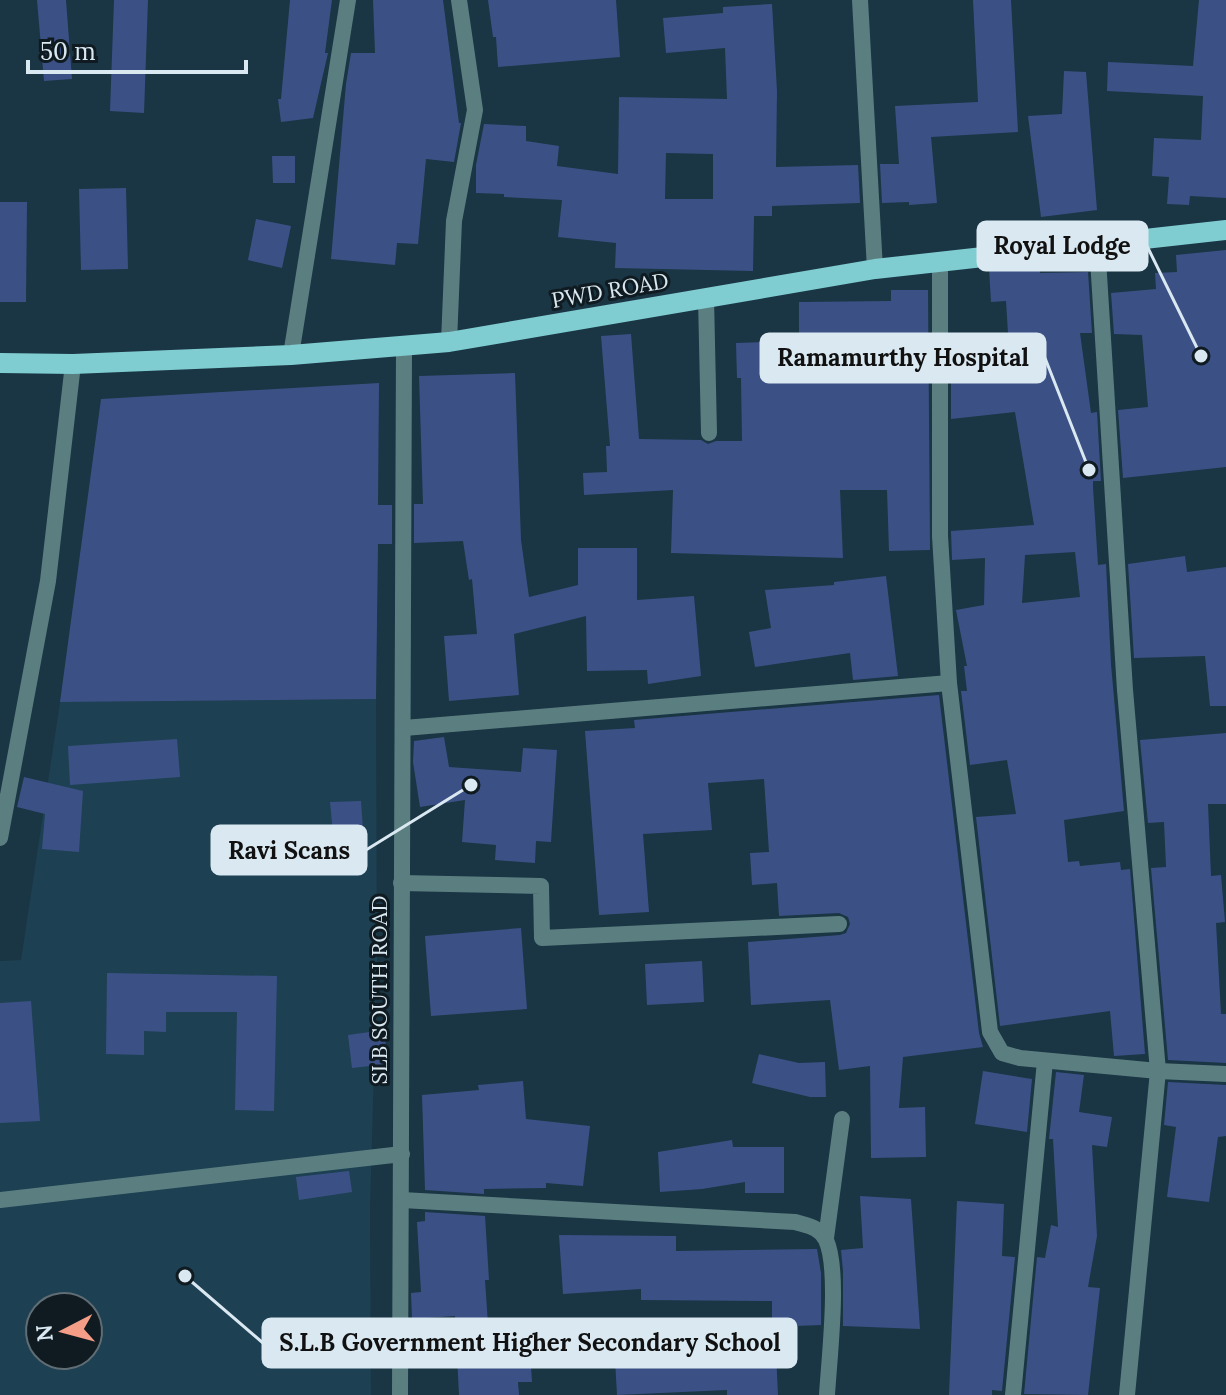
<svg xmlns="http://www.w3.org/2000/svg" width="1226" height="1395" font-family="Lora,serif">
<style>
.built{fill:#1d4052;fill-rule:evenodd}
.building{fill:#3b5185;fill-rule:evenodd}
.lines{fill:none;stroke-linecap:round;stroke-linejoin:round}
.service{stroke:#5b7f81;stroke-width:16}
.minor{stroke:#5b7f81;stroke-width:16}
.tertiary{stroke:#5b7f81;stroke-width:16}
.primary{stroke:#7fccd1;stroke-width:20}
.labels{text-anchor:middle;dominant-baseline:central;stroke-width:6;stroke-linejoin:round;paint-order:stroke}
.street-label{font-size:22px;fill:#d9e8f1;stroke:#0f1b21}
.leader{fill:none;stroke:#d9e8f1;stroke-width:3}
.callout-dot{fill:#d9e8f1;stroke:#0f1b21;stroke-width:3}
.callout{fill:#d9e8f1;stroke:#d9e8f1;stroke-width:3}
.callout-label{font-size:24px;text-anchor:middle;font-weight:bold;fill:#111}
</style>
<rect width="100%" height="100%" fill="#1a3543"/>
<path class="built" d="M376,699L377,961L370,1210L371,1395H0V961L21,960L60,702ZM40,1307H88V1355H40Z"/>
<g class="building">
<path d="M37,0H66L72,79L44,81Z"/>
<path d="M114,0H148L144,113L110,111Z"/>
<path d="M290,0H332L325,53H328L313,118L281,122L278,99H281Z"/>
<path d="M373,0H443L459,123H461L454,162L426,159L418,244L397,243L395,265L331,259L346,84L351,53H375Z"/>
<path d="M488,0H616L620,57L498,67L496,37H493Z"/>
<path d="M973,0H1011L1018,132L931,137L937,203L909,205V202L882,203L880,164H899L895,106L978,102Z"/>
<path d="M1199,0H1226V198L1190,196L1189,205L1167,204L1169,177L1152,176L1154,138L1201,140L1203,96L1107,91L1108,62L1193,66Z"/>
<path d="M772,4L777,91L776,167L858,165L860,203L772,206V216H754L753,271L615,268L616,243L558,237L562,200L504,197V194L476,193V165L484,124L526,126V141L559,146L557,166L618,174L619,97L727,99L725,48L666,53L663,18L723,13V7ZM666,153L713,154V199H665Z"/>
<path d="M1064,71L1086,72L1097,210L1041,217L1028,116L1062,114Z"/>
<path d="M272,156H295V183H273Z"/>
<path d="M126,188L128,269L81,270L79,189Z"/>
<path d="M0,202H27L26,302H0Z"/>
<path d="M256,219L291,226L282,268L248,260Z"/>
<path d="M1226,250V467L1123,478L1118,410L1148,407L1142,335L1114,334L1111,293L1156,289L1155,273L1177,272L1176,255Z"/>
<path d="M1040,266V273L1088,272L1092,333H1080L1091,413L1097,412L1101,481H1093V487L1098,565L1106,564L1111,664L1124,811L1064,820L1068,862L1079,861L1080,866L1120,862L1121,870L1130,869L1145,1054L1114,1056L1110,1011L1000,1026L976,817L1016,814L1007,760L970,765L961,691H967L964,666H967L956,610L984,605L985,558L952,560L951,531L1034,525L1015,412L951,419V355L1009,349L1006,301L991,302L989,269ZM1075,552L1080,597L1022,603L1025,555Z"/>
<path d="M891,290H928L930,550L889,551L887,490H840L843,558L671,553L673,490L584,495L583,473L607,472L606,446H610L601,336L631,334L639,439L701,440L708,444L716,441H742L741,378H737L736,343L799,341V302L891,301Z"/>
<path d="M515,373L521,540L529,597L578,585V548H637V600L694,596L701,676L648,684L647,670L587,671L586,616L514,634L519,695L449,701L444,636L477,634L472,579L469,580L463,541L414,543V504H423L419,376Z"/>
<path d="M379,383L378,505H392V544H378L376,699L60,702L101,399Z"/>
<path d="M1185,556L1187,572L1226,567V706H1210L1205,656L1134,658L1128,564Z"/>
<path d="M886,576L898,676L853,680L850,653L755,667L749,632L771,628L765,590L834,585V582Z"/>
<path d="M939,695L979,1033L983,1047L903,1057L899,1108L925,1107L926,1157L871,1158L870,1066L839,1070L830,1000L751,1005L748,942L840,935L846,933L850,924L848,917L839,913L779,916L777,883L752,885L750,853L769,852L764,779L708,783L712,830L643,834L649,912L599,915L585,731L635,728L634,720Z"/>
<path d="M1226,733V804H1208L1211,876L1221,875L1225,922L1216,923L1221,1014H1226V1063L1168,1060L1151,868L1166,867L1164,822L1148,823L1140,740Z"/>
<path d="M444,737L449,767L521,772L523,748L557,750L551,842L536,841L535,863L495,860L496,845L462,842L465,800L420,807L413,762L414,741Z"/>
<path d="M177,739L180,777L70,785L68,746Z"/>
<path d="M24,777L83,791L79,852L42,849L45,814L17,807Z"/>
<path d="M361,801L363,830L333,833L330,802Z"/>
<path d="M521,928L527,1009L431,1016L425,936Z"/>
<path d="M702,961L704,1002L647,1005L645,964Z"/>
<path d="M107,973L277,976L274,1111L235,1110L237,1012H166V1032L144,1031V1055L106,1054Z"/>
<path d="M31,1001L40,1121L0,1123V1003Z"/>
<path d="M384,1030L388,1064L352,1068L348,1035Z"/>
<path d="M759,1054L799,1063L825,1062L826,1097H810L752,1083Z"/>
<path d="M983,1071L1032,1079L1027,1132L975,1124Z"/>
<path d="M1056,1072L1084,1075L1079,1112L1112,1117L1107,1147L1092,1145L1097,1236L1088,1287L1100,1288L1088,1395L1024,1394L1037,1257L1045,1258L1051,1225L1058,1227L1053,1139H1049Z"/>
<path d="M523,1081L526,1119L590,1126L583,1186L546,1183V1188L484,1189V1194L425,1190L422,1095L479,1090L478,1085Z"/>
<path d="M1168,1082L1226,1085V1136L1218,1137L1209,1202L1167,1197L1176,1127L1164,1125Z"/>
<path d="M732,1140L733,1147H784V1193H745V1182L702,1189L660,1192L658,1152Z"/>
<path d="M349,1171L352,1192L299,1200L296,1177Z"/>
<path d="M860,1196L911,1199L920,1329L843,1326V1271L841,1250L863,1248Z"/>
<path d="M957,1201L1004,1204L1002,1256L1015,1257L1002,1391L992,1390V1395H949Z"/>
<path d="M425,1212L485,1216L489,1280H485L489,1339L529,1336L532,1382H518L519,1395H459L455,1316L412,1319L411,1293L421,1292L417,1222L425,1221Z"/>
<path d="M559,1235L676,1236V1251L817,1249L821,1273V1325L772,1327V1301L641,1300V1289L563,1294Z"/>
<path d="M775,1334L778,1395H727V1390L617,1395L615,1360L639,1358L638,1342Z"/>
</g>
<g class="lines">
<g class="service">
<path d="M706,298L709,433"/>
<path d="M0,1200L402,1154"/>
</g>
<g class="minor">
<path d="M860,0L875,269"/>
<path d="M1097,243L1125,690L1158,1071L1127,1395"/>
<path d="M940,260V536L949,683L990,1032L1002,1053L1020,1058L1158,1071L1226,1074"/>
<path d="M291,355L348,0"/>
<path d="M404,728L949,683"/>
<path d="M0,838L48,581L73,364"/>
<path d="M401,883L541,886L542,938L839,924"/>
<path d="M402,1200L795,1222C808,1226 820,1227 826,1240C840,1270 829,1359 827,1395"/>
<path d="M826,1238L842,1119"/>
<path d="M1013,1395L1045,1061"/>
</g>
<g class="tertiary">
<path d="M449,342L454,221L475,110L459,0"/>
<path d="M400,1395L404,346"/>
</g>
<path class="primary" d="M0,363L73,364L291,355L449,342L875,269L1226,230"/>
</g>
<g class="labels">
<g class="street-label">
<text transform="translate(610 290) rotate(-10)">PWD ROAD</text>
<text transform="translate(379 990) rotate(-90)">SLB SOUTH ROAD</text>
</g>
</g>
<path class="leader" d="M1201 356L1147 246M1089 470L1045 358M471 785L366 850M185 1276L263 1343"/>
<g class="callout-dot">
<circle cx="1201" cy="356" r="8"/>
<circle cx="1089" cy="470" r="8"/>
<circle cx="471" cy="785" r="8"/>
<circle cx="185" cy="1276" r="8"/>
</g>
<g class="callout">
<rect x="978" y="222" width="169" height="48" rx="8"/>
<rect x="761" y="334" width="284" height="48" rx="8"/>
<rect x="212" y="826" width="154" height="48" rx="8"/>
<rect x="263" y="1319" width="533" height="48" rx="8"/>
</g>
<g class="callout-label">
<text x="1062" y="254">Royal Lodge</text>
<text x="903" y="366">Ramamurthy Hospital</text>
<text x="289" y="859">Ravi Scans</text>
<text x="530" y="1351">S.L.B Government Higher Secondary School</text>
</g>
<g transform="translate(64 1331) rotate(264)"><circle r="38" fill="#0f1b21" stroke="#606d74" stroke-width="2"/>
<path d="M0-6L14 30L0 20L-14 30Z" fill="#f49e87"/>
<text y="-12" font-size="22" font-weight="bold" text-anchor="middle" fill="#d9e8f1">N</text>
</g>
<path d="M28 60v12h218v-12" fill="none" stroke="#d9e8f1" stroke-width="4"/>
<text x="40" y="60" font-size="24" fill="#d9e8f1" stroke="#0f1b21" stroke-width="6" paint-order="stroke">50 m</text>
</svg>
